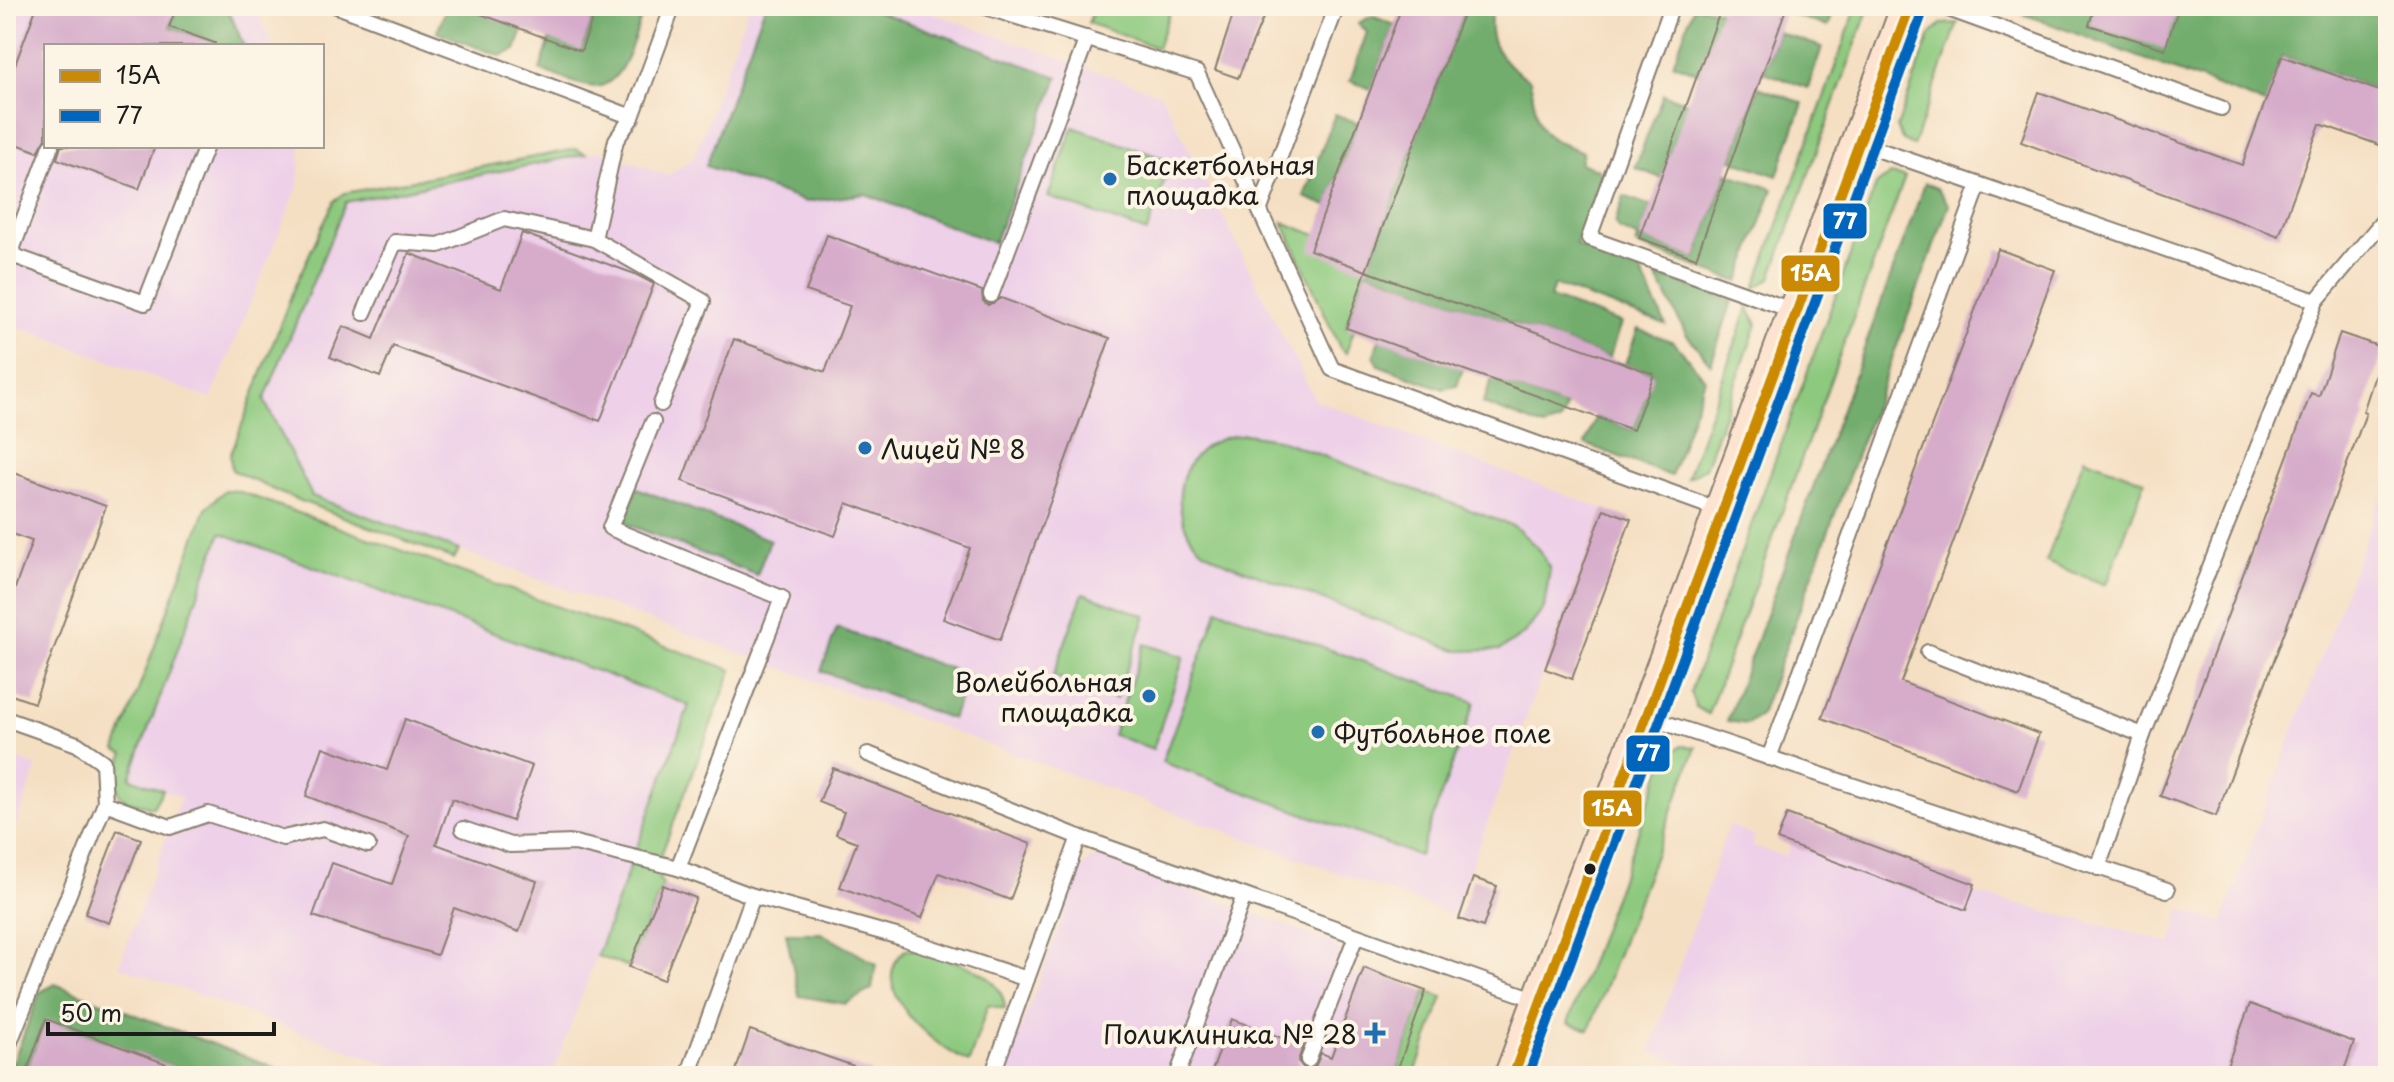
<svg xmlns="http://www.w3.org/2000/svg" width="2394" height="1082" font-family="'Playpen Sans',sans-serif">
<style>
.built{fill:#eed0e8}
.green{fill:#8dc97e;stroke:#54724d;stroke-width:2}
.forest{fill:#72ad6d;stroke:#476444;stroke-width:2}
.building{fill:#d6acca}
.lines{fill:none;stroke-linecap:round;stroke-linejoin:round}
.service-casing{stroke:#887e70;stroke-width:18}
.secondary-casing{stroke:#887e70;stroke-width:40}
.service{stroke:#fff;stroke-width:14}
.secondary{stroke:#fde4d1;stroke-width:36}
.bus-1-casing{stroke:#fcf5e5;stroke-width:16}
.bus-2-casing{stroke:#fcf5e5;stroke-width:16}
.bus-1{stroke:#cb8a06;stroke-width:10}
.bus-2{stroke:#0065bd;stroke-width:10}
.poi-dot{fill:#1f6fb2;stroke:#fcf5e5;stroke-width:3}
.bus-dot{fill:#1c1c1c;stroke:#fcf5e5;stroke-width:3}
.labels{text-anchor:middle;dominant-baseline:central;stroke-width:8;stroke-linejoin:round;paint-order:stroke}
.poi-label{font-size:26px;fill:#1c1c1c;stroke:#fcf5e5;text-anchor:start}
.line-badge{stroke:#fcf5e5;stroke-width:3}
.badge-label{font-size:22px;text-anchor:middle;font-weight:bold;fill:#fff}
</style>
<rect width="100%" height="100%" fill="#fcf5e5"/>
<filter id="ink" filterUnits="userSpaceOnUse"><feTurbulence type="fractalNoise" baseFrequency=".0125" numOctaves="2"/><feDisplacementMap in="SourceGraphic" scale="16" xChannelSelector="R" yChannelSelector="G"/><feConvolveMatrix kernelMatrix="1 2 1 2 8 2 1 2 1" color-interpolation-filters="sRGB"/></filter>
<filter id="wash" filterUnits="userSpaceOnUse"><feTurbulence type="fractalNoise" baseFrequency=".006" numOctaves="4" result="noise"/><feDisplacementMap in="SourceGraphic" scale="32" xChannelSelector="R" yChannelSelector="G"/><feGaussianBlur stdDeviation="1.8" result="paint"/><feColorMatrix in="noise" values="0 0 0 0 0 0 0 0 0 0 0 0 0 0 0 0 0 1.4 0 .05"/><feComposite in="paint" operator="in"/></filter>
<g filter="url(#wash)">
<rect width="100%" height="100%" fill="#f5dfc3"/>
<g class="built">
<path d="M6,6H255L272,46H46V146H301L298,186L211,399L6,322Z"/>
<path d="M749,6H913L1161,94L1315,400L1603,509L1453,915L312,496L264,400L346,202L601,151L668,176L694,158Z"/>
<path d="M2388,478V1076H1715L1650,1051L1729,825L1754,836L1753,847L1786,857L1794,833L1968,892L2172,943L2180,909L2222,922Z"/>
<path d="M220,533L689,705L552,1076H419L119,966L181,797L130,778Z"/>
<path d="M6,756L37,767L6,851Z"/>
<path d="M1103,857L1331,942L1342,955L1355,961L1351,974L1361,977L1364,968L1426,991L1395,1076H1003L1081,869L1090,859Z"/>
</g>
<g class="green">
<path d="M1095,6H1172L1157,48L1088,23Z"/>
<path d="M1857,6H1868V10L1771,278L1755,288Z"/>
<path d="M1958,23L1913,146L1902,139L1897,127L1930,35L1941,24Z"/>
<path d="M1073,127L1171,161L1147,232L1048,197Z"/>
<path d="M576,149L586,154L346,202L264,400L312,496L459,550L454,559L280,493L232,470L230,456L296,283L334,201L345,193Z"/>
<path d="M1890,174L1905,177L1708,714L1696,707L1690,692L1876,185Z"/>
<path d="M1283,222L1316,235L1366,271L1346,327L1354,330L1346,353L1340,348Z"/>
<path d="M1748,307L1757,324L1705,468L1687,478Z"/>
<path d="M1245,434L1277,439L1514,526L1539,549L1550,569L1544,608L1525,633L1500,650L1458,651L1232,565C1221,560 1208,555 1199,547C1167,515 1175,455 1221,439C1228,436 1237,436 1245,434Z"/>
<path d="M2084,458L2145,481L2106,585L2046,562Z"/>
<path d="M225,490L238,491L732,670L655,871L663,885L629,967L597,956L689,705L221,533L130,778L163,790L153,807L127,801L119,794L115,780L124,754L116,750L206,508Z"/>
<path d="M1083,593L1146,616L1116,699L1053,676Z"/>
<path d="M1218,609L1475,702L1419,856L1162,762Z"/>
<path d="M1144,644L1184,657L1153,749L1113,735Z"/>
<path d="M1682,746L1696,747L1589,1030L1568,1023L1666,756Z"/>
<path d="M905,950H915C949,961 1002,967 1005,1009L988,1005L969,1062C935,1048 862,987 905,950Z"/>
<path d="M1426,991L1443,997L1414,1076H1395Z"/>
</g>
<g class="forest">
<path d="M177,6H227L244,46H223L169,27Z"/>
<path d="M447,6H460L523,29L516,50L500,56L437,32Z"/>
<path d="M597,6H645C635,31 625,94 588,86C572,83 556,75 540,70L550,39L581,50Z"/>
<path d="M765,6H863L1058,77L994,243L865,194L806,202L706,166Z"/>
<path d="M1466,6H1493C1484,41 1501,63 1530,80C1540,130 1533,134 1583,152L1580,163L1599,170L1601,175L1576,245L1639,268L1666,325L1554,285L1550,298L1621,323L1609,358L1366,271Z"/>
<path d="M1694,6L1721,11L1699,73L1673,64Z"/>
<path d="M1787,6H1836L1828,27L1785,12Z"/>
<path d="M2002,6H2361L2388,16V94L2282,56L2265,104Z"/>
<path d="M1372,16L1395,25L1371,89L1350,81L1367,32L1358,23Z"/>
<path d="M1778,32L1822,47L1808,88L1764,72Z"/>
<path d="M1758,87L1803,103L1777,176L1732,160Z"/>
<path d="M1663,94L1688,103L1661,178L1635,168Z"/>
<path d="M1335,114L1358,123L1327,206L1304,197Z"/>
<path d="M1727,173L1773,189L1739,282L1636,245L1639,238L1618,229L1615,223L1624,196L1651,206L1639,238L1696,258Z"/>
<path d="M1925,183L1937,188L1949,205L1761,714L1747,724L1727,721Z"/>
<path d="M1655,274L1732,301L1711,364L1686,334Z"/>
<path d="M1638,329L1674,342L1705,379L1671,476L1585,444L1596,417L1633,430L1653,374L1625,364Z"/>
<path d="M1379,339L1463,369L1457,386L1443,389L1378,365L1374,355Z"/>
<path d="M1492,379L1566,407L1560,422L1544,427L1483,404Z"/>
<path d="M637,488L770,540L757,575L624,523Z"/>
<path d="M837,628L968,675L952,719L821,671Z"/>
<path d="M786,933H821L876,964L872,989L845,1004L799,996Z"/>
<path d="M55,984L83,995L297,1076H198L46,1020L26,1073L11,1067L40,992Z"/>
</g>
<g id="blocks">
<g class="building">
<path d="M37,6H177L169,27L215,43L214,46H46V138L38,152L6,140V68L13,70Z"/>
<path d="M468,6H597L581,51L467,9Z"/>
<path d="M1236,6H1268L1238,78L1215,70Z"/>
<path d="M1402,6H1466L1366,271L1310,250Z"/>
<path d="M1722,6H1787L1696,258L1639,238Z"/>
<path d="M2095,6H2179L2165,49L2089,25Z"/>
<path d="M2282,56L2388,94V148L2320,124L2279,236L2021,142L2039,92L2242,165Z"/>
<path d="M61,146H155L139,189L57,159Z"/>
<path d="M522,233L635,274L654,284L600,421L393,346L380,377L330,357L343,326L374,339L409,253L501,289Z"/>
<path d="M827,235L982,291L983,301L988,305L1001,298L1110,338L1000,640L943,619L970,548L847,503L835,536L682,481L734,339L825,372L850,306L806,291Z"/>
<path d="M1998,249L2055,270L1901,682L2039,734L2018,791L1822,718Z"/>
<path d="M1366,271L1654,374L1633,430L1346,328Z"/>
<path d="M2340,333L2384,348L2363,412L2366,413L2216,816L2160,796L2311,393L2319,396Z"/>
<path d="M6,470L106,506L34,703L6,693V613L32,541L6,532Z"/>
<path d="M1604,509L1631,519L1572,679L1545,669Z"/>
<path d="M405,719L532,766L512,821L452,799L436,844L537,881L519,932L454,908L437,955L313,916L332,863L392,884L409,836L306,796L323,747L387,770Z"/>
<path d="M833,768L1031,844L1010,900L939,873L922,918L840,887L857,842L836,834L844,812L819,802Z"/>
<path d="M1787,814L1975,884L1966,910L1777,840Z"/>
<path d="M117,830L141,839L109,923L85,914Z"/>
<path d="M1473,878L1497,886L1483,927L1459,919Z"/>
<path d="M663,885L696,898L663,980L629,967Z"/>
<path d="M1364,968L1426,991L1395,1076H1210L1232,1019L1303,1046L1298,1061L1305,1070L1315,1067L1321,1053L1331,1057Z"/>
<path d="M2250,1004L2354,1042L2342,1076H2223Z"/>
<path d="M46,1019L191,1073V1076H25Z"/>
<path d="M750,1030L871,1072L870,1076H734Z"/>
</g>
</g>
</g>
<g filter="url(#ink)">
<use href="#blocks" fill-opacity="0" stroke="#887e70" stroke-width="2"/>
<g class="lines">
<defs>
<g id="service">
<path d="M337,6L632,117"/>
<path d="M982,6L1197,73L1332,369L1722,511"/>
<path d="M1672,6L1589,238L1797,312"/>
<path d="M1940,6L2221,108"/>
<path d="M1859,143L2316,301"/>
<path d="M1260,209L1337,6"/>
<path d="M6,253L145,303L206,146"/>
<path d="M10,255L51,146"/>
<path d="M991,295L1087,38"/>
<path d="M364,313L395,242L439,245L504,219L594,239"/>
<path d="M661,404L703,301L594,239L616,140L632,117L673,6"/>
<path d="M653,422L610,528L782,598L678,868L753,896"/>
<path d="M1928,652L2143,735"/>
<path d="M1647,717L2167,890"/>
<path d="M6,719L77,744L103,762L105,803L6,1052"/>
<path d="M868,754L1079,837L1540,1001"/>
<path d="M1769,758L1979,185"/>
<path d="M105,803L170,827L208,814L283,838L323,829L368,845"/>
<path d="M463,829L510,845L575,843L678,868"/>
<path d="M2098,868L2143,735L2316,301L2388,215"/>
<path d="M1308,1060L1356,936"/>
<path d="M688,1076L753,896L896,936L1027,979L1079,837"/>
<path d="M992,1076L1027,979"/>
<path d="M1177,1076L1244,896"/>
</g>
<path id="secondary" d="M1513,1076L1910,6"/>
</defs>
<use href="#service" class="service-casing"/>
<use href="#secondary" class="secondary-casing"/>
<use href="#service" class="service"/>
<use href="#secondary" class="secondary"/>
<defs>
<path id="bus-1" d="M1513,1076L1910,6"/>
<path id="bus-2" d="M1528,1076L1923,11"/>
</defs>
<use href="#bus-1" class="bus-1-casing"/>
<use href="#bus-2" class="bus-2-casing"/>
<use href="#bus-1" class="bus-1"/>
<use href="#bus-2" class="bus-2"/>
</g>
</g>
<g class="poi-dot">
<circle cx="1110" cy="179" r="8"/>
<circle cx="865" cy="448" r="8"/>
<circle cx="1149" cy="696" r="8"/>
<circle cx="1318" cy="732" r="8"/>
<path d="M1371 1021h8v8h8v8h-8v8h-8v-8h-8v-8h8z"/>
</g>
<circle class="bus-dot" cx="1590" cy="869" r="7"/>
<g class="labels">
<g class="poi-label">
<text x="1126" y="164">Баскетбольная<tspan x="1126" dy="30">площадка</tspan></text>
<text x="881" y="448">Лицей № 8</text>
<text x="1133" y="681" text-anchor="end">Волейбольная<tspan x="1133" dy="30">площадка</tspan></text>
<text x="1334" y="732">Футбольное поле</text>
<text x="1357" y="1033" text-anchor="end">Поликлиника № 28</text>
</g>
</g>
<g class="line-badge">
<rect x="1822" y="202" width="46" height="38" rx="8" fill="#0065bd"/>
<rect x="1780" y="254" width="61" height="39" rx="8" fill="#cb8a06"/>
<rect x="1625" y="734" width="46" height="39" rx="8" fill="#0065bd"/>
<rect x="1582" y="789" width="61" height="39" rx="8" fill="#cb8a06"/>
</g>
<g class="badge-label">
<text x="1845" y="229">77</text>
<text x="1811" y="281">15А</text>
<text x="1648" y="761">77</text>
<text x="1612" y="816">15А</text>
</g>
<rect width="2394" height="1082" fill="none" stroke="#fcf5e5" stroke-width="32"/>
<rect x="44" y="44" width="280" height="104" fill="#fcf5e5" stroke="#a29e95" stroke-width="2"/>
<rect x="60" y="70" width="40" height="12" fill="#cb8a06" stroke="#a29e95" stroke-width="2"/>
<text x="116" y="84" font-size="24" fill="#1c1c1c">15А</text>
<rect x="60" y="110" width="40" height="12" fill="#0065bd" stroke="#a29e95" stroke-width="2"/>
<text x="116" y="124" font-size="24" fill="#1c1c1c">77</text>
<path d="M48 1022v12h226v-12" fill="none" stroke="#1c1c1c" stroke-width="4"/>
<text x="60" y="1022" font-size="24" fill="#1c1c1c" stroke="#fcf5e5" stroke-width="6" paint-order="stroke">50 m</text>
</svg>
